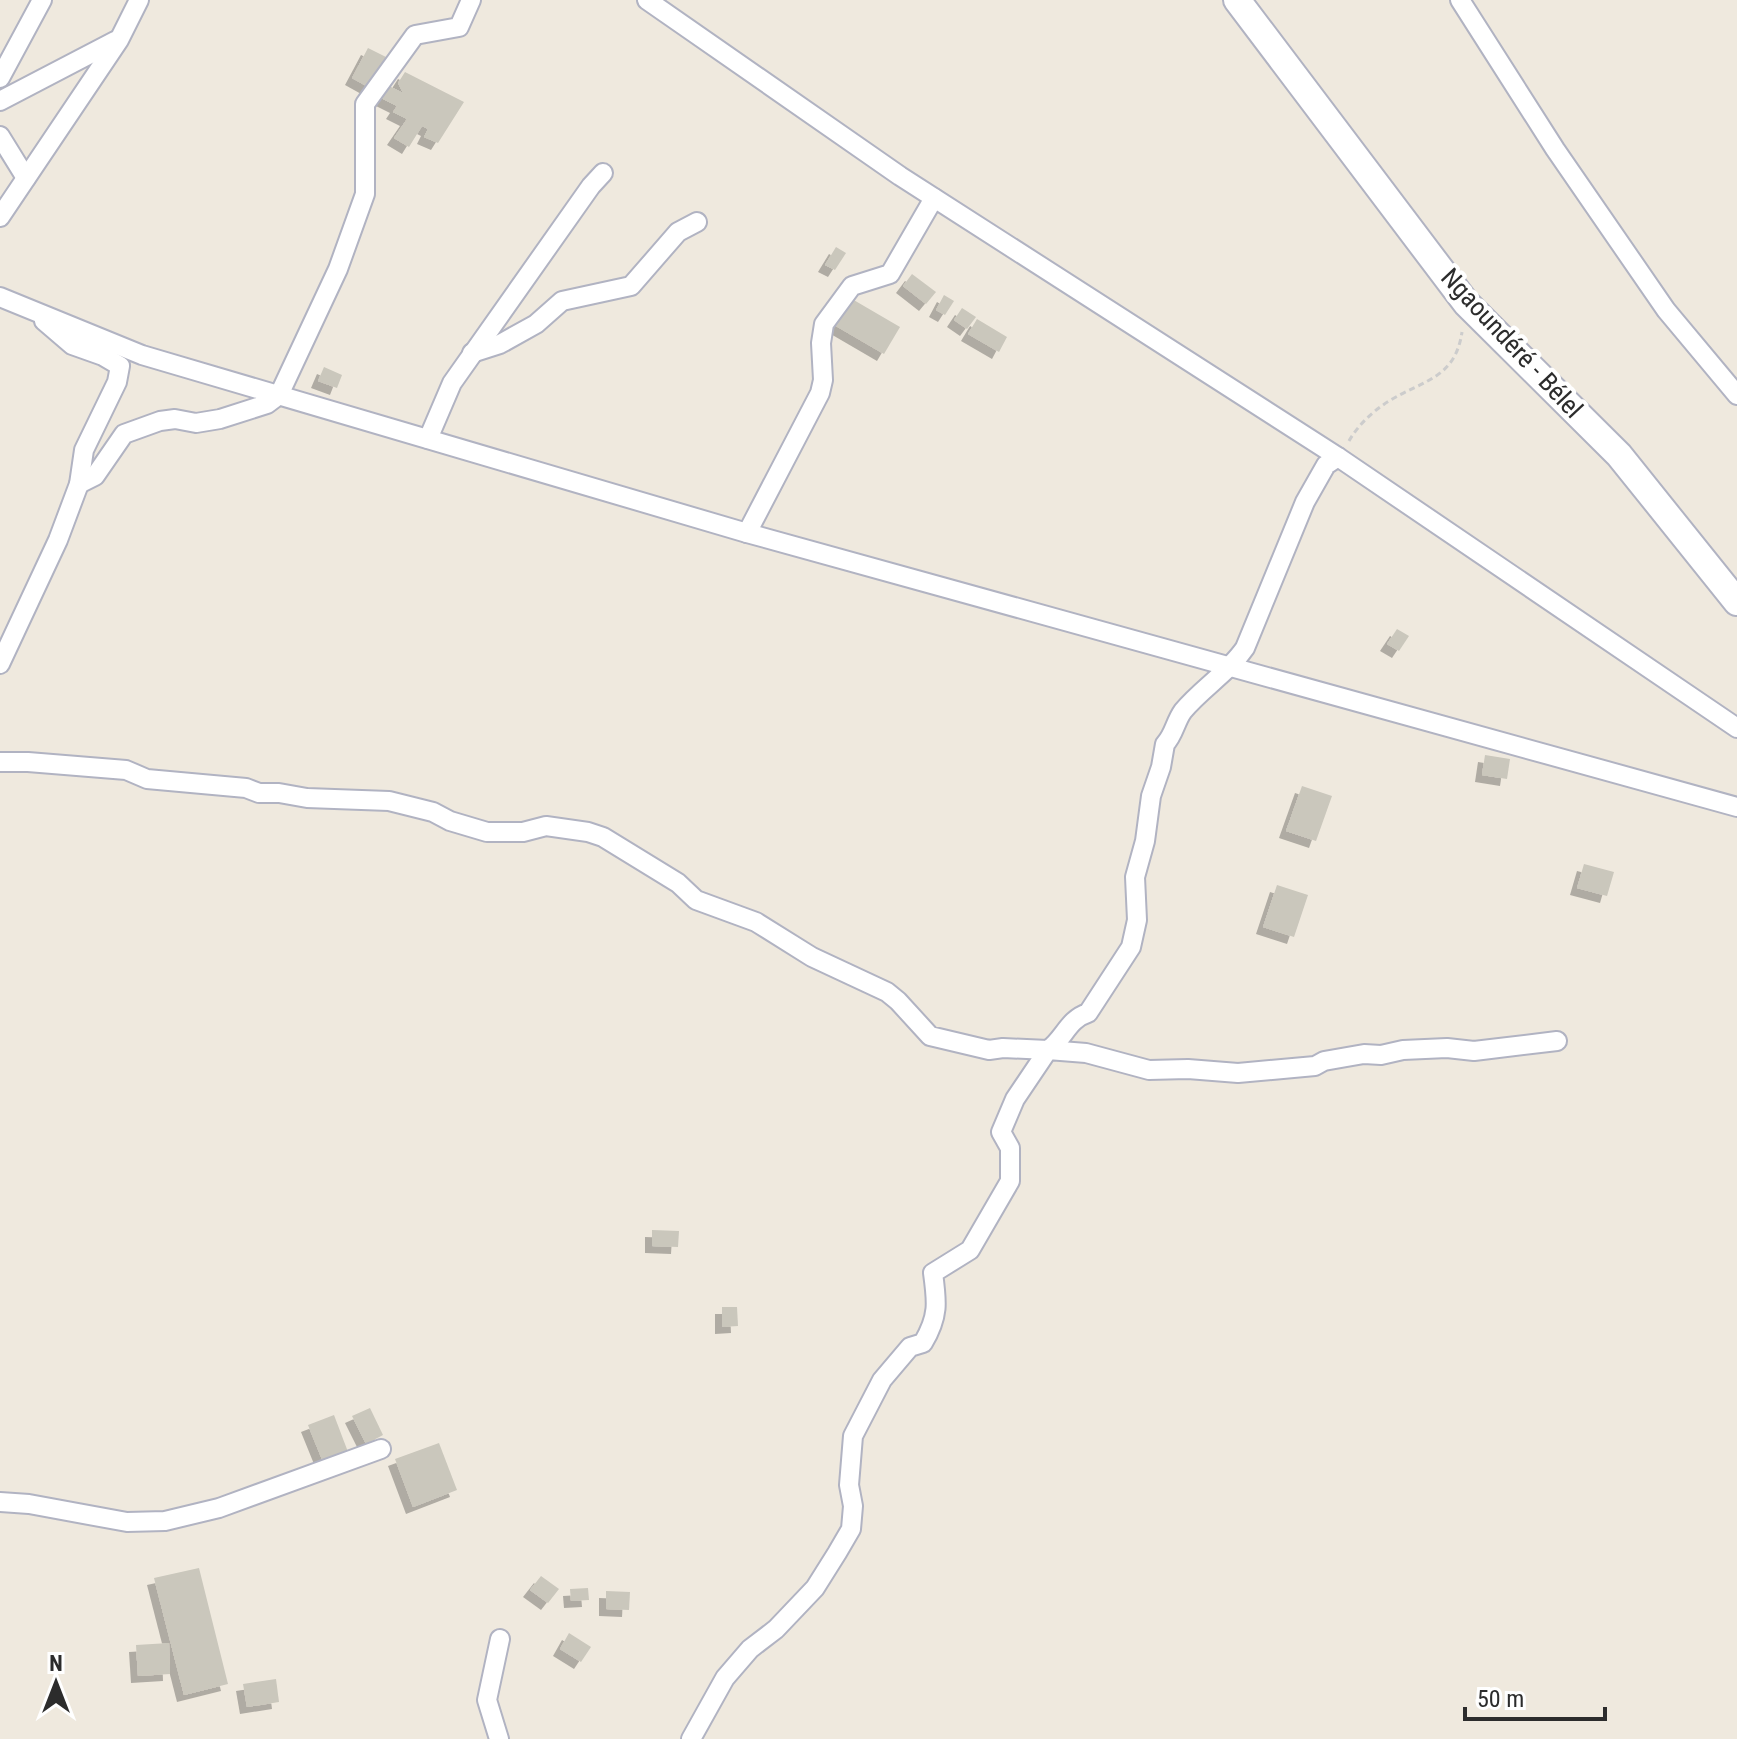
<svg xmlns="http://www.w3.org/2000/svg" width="1737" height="1739" font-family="'Roboto Condensed',sans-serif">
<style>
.building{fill:#cac7bc;filter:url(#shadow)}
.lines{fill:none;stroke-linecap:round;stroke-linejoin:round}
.minor-casing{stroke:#b1b3c2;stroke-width:22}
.secondary-casing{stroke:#b1b3c2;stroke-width:30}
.path{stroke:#ccc;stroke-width:3;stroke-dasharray:6 4;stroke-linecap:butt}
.minor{stroke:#fff;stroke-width:18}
.secondary{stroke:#fff;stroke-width:26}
.labels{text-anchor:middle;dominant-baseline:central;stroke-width:8;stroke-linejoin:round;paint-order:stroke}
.street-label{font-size:26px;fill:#2c2c2c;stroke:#fff}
</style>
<defs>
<filter id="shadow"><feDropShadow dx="-7" dy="7" stdDeviation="0" flood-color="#0004"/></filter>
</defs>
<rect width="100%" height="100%" fill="#efe9de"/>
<g class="building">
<path d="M368,48L386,57L370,88L352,78Z"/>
<path d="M405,72L464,102L438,143L424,137L428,129L422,126L409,147L394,138L407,119L393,112L397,106L379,97L387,85L403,93L398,83Z"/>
<path d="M836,247L846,253L835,270L825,265Z"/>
<path d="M912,274L936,292L926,304L903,286Z"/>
<path d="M944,295L954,301L945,315L936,310Z"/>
<path d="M852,299L900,327L884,354L836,326Z"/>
<path d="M962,308L976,317L967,329L954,320Z"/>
<path d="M977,319L1007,337L999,352L968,334Z"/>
<path d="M324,367L342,375L337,388L318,381Z"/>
<path d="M1397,629L1409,636L1399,651L1387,644Z"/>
<path d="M1485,755L1510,759L1507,779L1482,775Z"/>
<path d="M1302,786L1332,796L1316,841L1286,831Z"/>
<path d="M1584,864L1614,872L1607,896L1577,888Z"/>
<path d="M1277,885L1308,895L1294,937L1263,927Z"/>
<path d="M652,1230L679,1231L678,1247L652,1246Z"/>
<path d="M722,1307H737L738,1326L722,1327Z"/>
<path d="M370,1408L383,1435L366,1444L352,1416Z"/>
<path d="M334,1415L348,1452L323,1462L308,1425Z"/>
<path d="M439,1443L457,1490L413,1507L395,1459Z"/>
<path d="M199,1568L228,1684L184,1695L154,1578Z"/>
<path d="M541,1576L559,1589L548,1603L530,1590Z"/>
<path d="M588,1588L589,1600L571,1601L570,1589Z"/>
<path d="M606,1591L630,1592L629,1610L606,1609Z"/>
<path d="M569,1633L591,1647L581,1662L560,1649Z"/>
<path d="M169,1643L170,1674L138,1676L136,1645Z"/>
<path d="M276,1679L279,1702L247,1707L243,1684Z"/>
</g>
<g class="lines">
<defs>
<g id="minor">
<path d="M647,0L900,176L1338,457L1737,728"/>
<path d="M1460,0L1555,149L1666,310L1737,395"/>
<path d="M0,78L42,0"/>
<path d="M0,101L115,41"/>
<path d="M0,136L26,178"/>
<path d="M0,217L119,40L139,0"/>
<path d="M0,297L142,355L747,533L1737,807"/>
<path d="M472,353L500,344L536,324L562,301L631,286L678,232L697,222"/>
<path d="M428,439L452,383L591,186L603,173"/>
<path d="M79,484L95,476L124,434L160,421L175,419L196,423L220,419L267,404L279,395L338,269L365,194V104L415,35L459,27L471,0"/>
<path d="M747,533L820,393L823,380L821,343L824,324L852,286L890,274L934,198"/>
<path d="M0,664L58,540L79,484L84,450L117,382L120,366L103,356L72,345L44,321"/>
<path d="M0,762H28L126,770L147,779L246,788L259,793H279L307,798L389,801L433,812L450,821L487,832H523L546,826L588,832L603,837L678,883L696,900L756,922L812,957L887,992L898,1001L930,1036L989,1050L1003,1048L1048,1050C1064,1039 1068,1019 1088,1013L1131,947L1137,920L1135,877L1145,841L1151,796L1161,767L1165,744C1174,735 1175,722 1183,711C1202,688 1228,673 1245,648L1305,502L1326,465L1338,457"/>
<path d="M0,1502L29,1504L127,1522L165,1521L219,1508L381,1449"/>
<path d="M499,1739L487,1700L500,1639"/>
<path d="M691,1739L725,1678L750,1649L776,1629L815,1588L837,1553L851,1529L853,1506L849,1485L853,1436L882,1380L910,1347L923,1343C939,1316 937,1302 933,1273L970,1250L1010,1181V1148L1001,1132L1015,1099L1048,1050L1086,1053L1149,1070L1188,1069L1238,1073L1315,1066L1324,1061L1364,1054L1381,1055L1403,1050L1447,1048L1474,1051L1557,1041"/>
</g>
<path id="secondary" d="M1237,0L1466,303L1619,455L1737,602"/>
</defs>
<use href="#minor" class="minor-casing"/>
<use href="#secondary" class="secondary-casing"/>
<path class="path" d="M1349,441C1358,425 1373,411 1389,401C1423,380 1455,379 1462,332"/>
<use href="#minor" class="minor"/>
<use href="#secondary" class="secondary"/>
</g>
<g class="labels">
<g class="street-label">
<text transform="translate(1512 343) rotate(47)">Ngaoundéré - Bélel</text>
</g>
</g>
<g transform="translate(56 1683)" stroke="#ffffff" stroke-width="6" paint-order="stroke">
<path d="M0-6L14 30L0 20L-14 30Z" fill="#2c2c2c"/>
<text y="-12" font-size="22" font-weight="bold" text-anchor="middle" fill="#2c2c2c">N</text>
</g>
<path d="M1465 1707v12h140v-12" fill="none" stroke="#2c2c2c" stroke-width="4"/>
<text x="1477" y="1707" font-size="24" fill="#2c2c2c" stroke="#ffffff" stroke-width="6" paint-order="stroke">50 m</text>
</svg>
